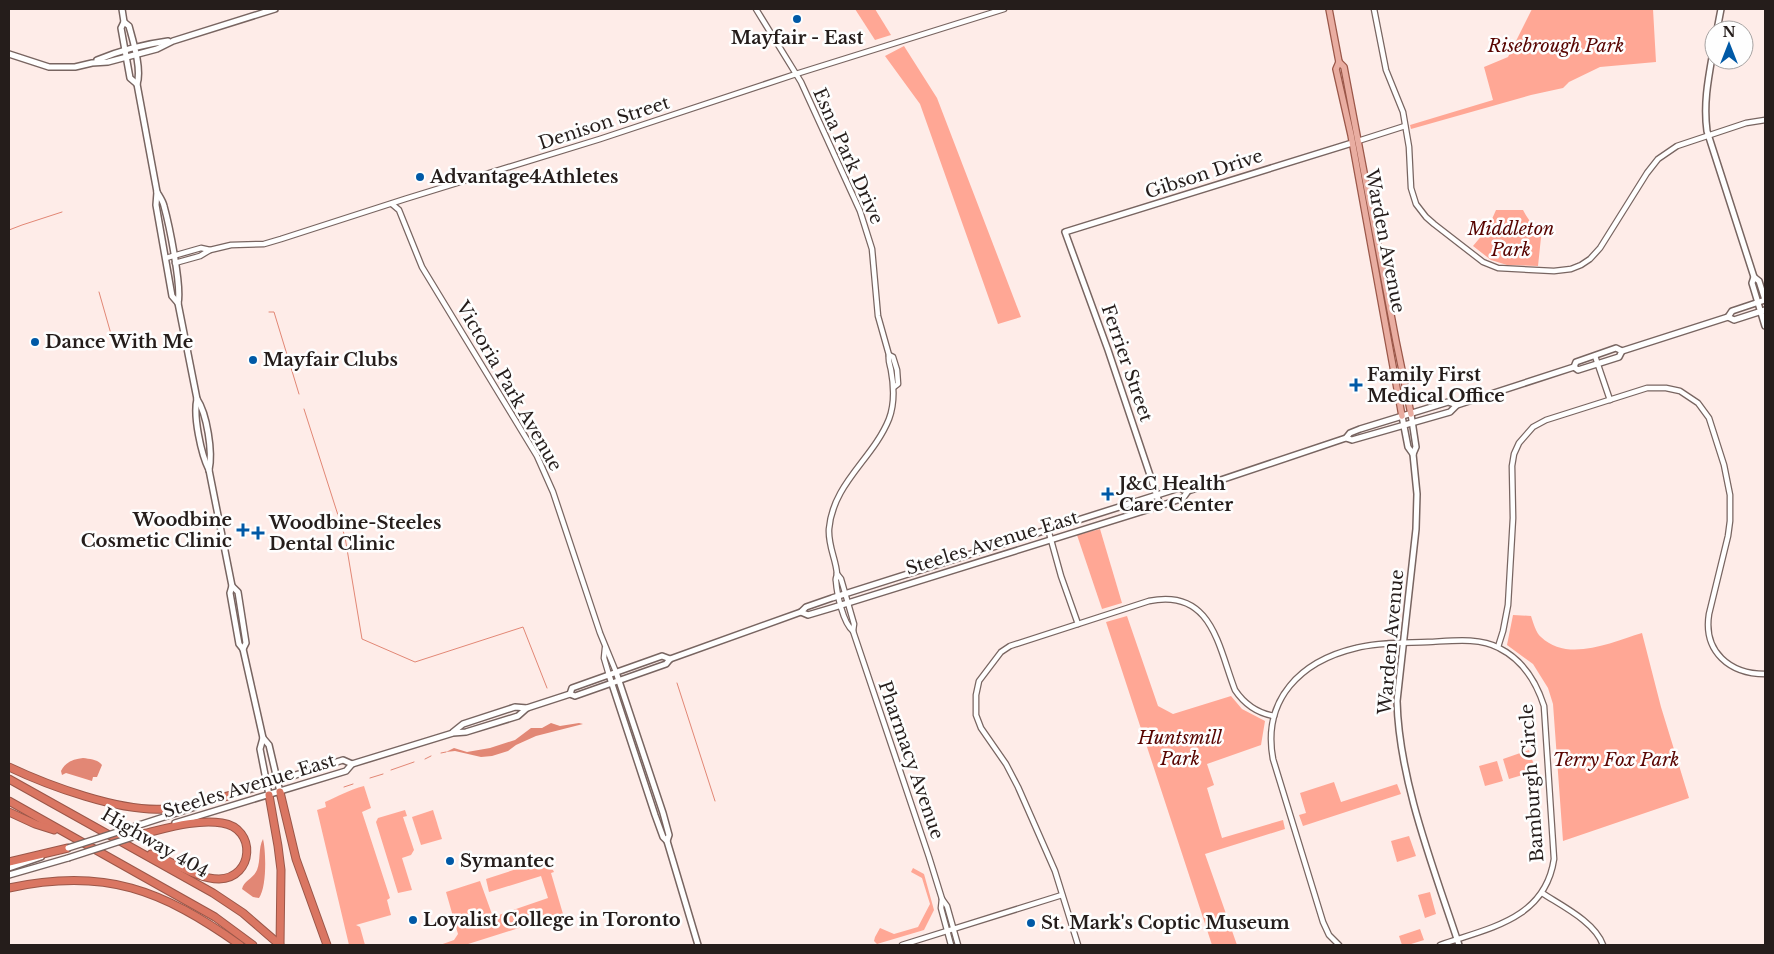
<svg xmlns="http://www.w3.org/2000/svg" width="1774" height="954" font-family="'Libre Baskerville',serif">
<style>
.green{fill:#ffa795}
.water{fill:#e28775}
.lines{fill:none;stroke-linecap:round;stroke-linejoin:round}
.stream{stroke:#e28775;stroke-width:1}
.tertiary-casing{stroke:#786561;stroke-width:7}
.secondary-casing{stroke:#786561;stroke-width:8}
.primary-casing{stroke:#9b5749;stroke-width:8}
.motorway-casing{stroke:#9b5749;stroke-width:9}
.tertiary{stroke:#fff;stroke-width:4.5}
.secondary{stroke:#fff;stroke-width:5}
.primary{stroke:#e9ada1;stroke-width:5.5}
.motorway{stroke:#da7662;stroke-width:7}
.secondary-bridge-casing{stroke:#786561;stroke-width:8;stroke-linecap:butt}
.secondary-bridge{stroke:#fff;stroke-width:5}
.poi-dot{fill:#0059a6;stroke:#fefefe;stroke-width:2}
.labels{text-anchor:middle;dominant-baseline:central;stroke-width:5;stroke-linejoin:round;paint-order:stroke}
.poi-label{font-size:18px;font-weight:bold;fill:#251d1b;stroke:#fefefe;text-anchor:start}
.park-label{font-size:18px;font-style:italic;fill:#580400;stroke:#fefefe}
.street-label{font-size:18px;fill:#251d1b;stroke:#fefefe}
</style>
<rect width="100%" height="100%" fill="#feece8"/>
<g class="green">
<path d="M855,9H875L891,35L875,40Z"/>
<path d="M1532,9H1653L1656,62L1600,67L1569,82L1563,88L1531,95L1411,129L1410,125L1493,100L1484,67L1508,57Z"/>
<path d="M904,46L937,98L1021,317L998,324L920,104L885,56Z"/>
<path d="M1496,210H1523C1528,219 1531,225 1542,228L1538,266L1507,265L1491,260L1473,246L1488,228Z"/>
<path d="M1100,529L1122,603L1102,609L1077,535Z"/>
<path d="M1513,615L1531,616C1533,622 1536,633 1541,637C1568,663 1612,642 1642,633L1661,707L1689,798L1563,841L1553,704L1548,688L1533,664L1507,645Z"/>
<path d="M1127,616L1158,706L1173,714L1231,696L1242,709L1265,721L1261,745L1207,764L1214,785L1207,788L1222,838L1283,820L1285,829L1205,854L1237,945H1212L1106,622Z"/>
<path d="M1529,750L1536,771L1509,779L1503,759Z"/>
<path d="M1497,761L1503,781L1485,786L1479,766Z"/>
<path d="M1334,782L1341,802L1397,784L1401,794L1303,826L1299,815L1306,813L1300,793Z"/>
<path d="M364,786L371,808L362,812L390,898L387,900L391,915L356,925L360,927L365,945H349L317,810L326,807L325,802C339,796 349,790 364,786Z"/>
<path d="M405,810L407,816L403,817L414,850L411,855L402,858L412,890L398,893L376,822L378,818Z"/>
<path d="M433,810L442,839L421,845L412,817Z"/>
<path d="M1409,836L1416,856L1397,862L1391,841Z"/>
<path d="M541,861L545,868L553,870L554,872L551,873L563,914L465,945H440L454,940L458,934L446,892L480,881L493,917L548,898L541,876L489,892L486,879Z"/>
<path d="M913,868L924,874L934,910L924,930L877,944L874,941L875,937L880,928L894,934L918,927L930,904L922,878L911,872Z"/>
<path d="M1430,892L1436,914L1425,918L1418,895Z"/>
<path d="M1420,929L1424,940L1408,945H1402L1399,936Z"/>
</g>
<g class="water">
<path d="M551,723L560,726L579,723L583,724L536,736L516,745L508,751L492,756L481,757L455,751L446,752L454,748L467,752L490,748L515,740L531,728H542Z"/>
<path d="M83,758C90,759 97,759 102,765L97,777H93L92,781L66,773L62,775L61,771C65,762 74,759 83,758Z"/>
<path d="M263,839C266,851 267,887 259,898L253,897L242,889C244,880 253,879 257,870C261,860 258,848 263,839Z"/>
</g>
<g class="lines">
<g class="stream">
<path d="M9,230L22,225L62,212"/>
<path d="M99,292L111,334"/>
<path d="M269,312H274L299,394"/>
<path d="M304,409L345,537L362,639L415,662L523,627L547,688"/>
<path d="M677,683L715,801"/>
<path d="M441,753L446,752"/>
<path d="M425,759L431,756"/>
<path d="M391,770L414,762"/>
<path d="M370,778L383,774"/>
<path d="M344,787L353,784"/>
</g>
<defs>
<g id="tertiary">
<path d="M756,9L801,82L860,211L872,249L878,316L889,355C888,361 890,365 891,370C894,386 895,403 889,419C873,459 833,483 829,529C828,546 836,559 837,574C837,576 835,579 836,581C837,594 843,623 853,631"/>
<path d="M1374,9L1386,70L1403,112L1409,147L1411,188L1416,204L1426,217L1434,224L1483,262L1498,268L1554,271L1571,269L1581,265L1590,259L1600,248L1647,173L1658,159L1677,146L1746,123L1765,120"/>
<path d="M1358,141L1405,126"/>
<path d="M392,204L399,210L422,267L537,456L553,492L600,633L616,672"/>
<path d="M166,258L201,248L210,250"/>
<path d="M175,263L200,256L210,250L231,245L264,244L281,239L405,199L600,139L796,74L1004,9"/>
<path d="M889,355L893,357L897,370L898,384L894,387"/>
<path d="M1595,356L1610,400"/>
<path d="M1048,529L1061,576L1078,624"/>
<path d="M837,574L841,579L854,624L853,631L929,857L942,899L941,908L951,945"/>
<path d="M1498,647L1503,631L1508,605L1513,518L1512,466L1514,454L1519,443L1533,427L1546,420L1647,388H1666L1680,391L1698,403L1709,418L1724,465L1730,495V521L1728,536L1709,614C1703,652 1730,674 1765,674"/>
<path d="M605,648L604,658L609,675"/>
<path d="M1542,893C1562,906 1595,922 1603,945"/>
<path d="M942,899L947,906L958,945"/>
<path d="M902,945L1062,895"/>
<path d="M1078,945L1055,871L1018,787L1006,764L981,728L976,715V695L979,681L1001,652L1010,646L1149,601C1212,588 1218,646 1235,690C1245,705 1257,713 1274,716"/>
<path d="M1339,945L1329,935L1323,922L1273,759C1262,699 1301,661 1356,648C1379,642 1405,643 1428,642C1451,641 1479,637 1499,648C1523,660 1536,681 1544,706L1554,859C1545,920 1488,928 1440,945"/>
</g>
<g id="secondary">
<path d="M122,9L124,22L121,28L130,78L137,84"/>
<path d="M124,22L129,26C133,41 142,69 137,84L157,192L156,205L172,296L178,303"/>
<path d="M1717,30L1721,9"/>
<path d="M1714,46C1709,75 1703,102 1707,131L1754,277L1752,283L1765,326"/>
<path d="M9,54L49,67H75L92,63L108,62L157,49L173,41L275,9"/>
<path d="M97,60C119,51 145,44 168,41"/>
<path d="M157,192C160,197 163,201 164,206C169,224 182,287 178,303L197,399C193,416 201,454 209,470L232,586L230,593L239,644L243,649L263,738L260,749L269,795"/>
<path d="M1754,277L1759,281L1765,300"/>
<path d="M1728,317L1734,320L1765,310"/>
<path d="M1574,367L1578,370L1619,357L1622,351"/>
<path d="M197,399C207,414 213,452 209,470"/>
<path d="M1411,414L1416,447L1413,454L1417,494L1416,529L1397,701C1399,781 1434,869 1459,945"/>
<path d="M1402,416L1408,447L1413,454"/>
<path d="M1346,438L1352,440L1450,412L1457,405L1574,367L1576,362L1616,348L1622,351L1728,317L1732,311L1765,300"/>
<path d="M1160,505L1108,350L1065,232L1352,143"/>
<path d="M232,586L238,592L246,643L243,649"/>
<path d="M801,612L808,615L835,607L1169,503L1183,498L1188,491"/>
<path d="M616,672L663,813L669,835L667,841L698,945"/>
<path d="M609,675L655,815L663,837L667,841"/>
<path d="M570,694L572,688L662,656L670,659"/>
<path d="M453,732L463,724L515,707L527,708"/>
<path d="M263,738L269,745L280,792"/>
<path d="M229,796L343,760L352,764"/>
<path d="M175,823L346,771L352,764L453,733L466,732L518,716L527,708L570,694L575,696L666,664L670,659L801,612L806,607L832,598L1157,495L1179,488L1188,491L1346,438L1350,433L1360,429L1448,402L1457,405"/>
<path d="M136,826L195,807"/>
<path d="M9,868L41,857"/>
<path d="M9,875L68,858"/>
</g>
<g id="primary">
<path d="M1329,9L1339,62L1344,67L1396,341L1411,414"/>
<path d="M1339,62L1336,69L1351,135L1402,416"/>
</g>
<g id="motorway">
<path d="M9,767C49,786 120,812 164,809C187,807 210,800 232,795"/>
<path d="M9,779L213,893L243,913L280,945"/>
<path d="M280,792L296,859L327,945"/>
<path d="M269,795L278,846L281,870L280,945"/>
<path d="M9,801L215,917L253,945"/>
<path d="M9,812L35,824L54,830"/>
<path d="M142,834C168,828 196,819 222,823C257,828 254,878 219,879C196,879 173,861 151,854"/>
<path d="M9,862L68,848"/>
<path d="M9,888C105,867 162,890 240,945"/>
</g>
</defs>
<use href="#tertiary" class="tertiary-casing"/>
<use href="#secondary" class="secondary-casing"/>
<use href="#primary" class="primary-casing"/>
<use href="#motorway" class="motorway-casing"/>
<use href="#tertiary" class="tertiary"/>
<use href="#secondary" class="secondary"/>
<use href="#primary" class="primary"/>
<use href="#motorway" class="motorway"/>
<defs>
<g id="secondary-bridge">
<path d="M68,848L136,826"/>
<path d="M68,858L142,834"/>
</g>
</defs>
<use href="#secondary-bridge" class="secondary-bridge-casing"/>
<use href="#secondary-bridge" class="secondary-bridge"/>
</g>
<g class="poi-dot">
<circle cx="797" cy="19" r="5"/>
<circle cx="420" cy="177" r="5"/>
<circle cx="35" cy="342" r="5"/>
<circle cx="253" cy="360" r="5"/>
<path d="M1353.5 377.5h5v5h5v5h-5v5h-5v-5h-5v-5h5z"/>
<path d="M1105.5 486.5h5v5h5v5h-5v5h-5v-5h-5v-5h5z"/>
<path d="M240.5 522.5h5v5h5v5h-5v5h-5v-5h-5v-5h5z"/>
<path d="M255.5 525.5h5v5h5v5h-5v5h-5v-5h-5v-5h5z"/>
<circle cx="450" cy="861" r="5"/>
<circle cx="413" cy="920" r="5"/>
<circle cx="1031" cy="923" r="5"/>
</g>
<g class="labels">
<g class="poi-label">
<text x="797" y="38" text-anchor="middle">Mayfair - East</text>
<text x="430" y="177">Advantage4Athletes</text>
<text x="45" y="342">Dance With Me</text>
<text x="263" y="360">Mayfair Clubs</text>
<text x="1367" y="375">Family First<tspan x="1367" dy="21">Medical Office</tspan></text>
<text x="1119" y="484">J&amp;C Health<tspan x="1119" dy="21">Care Center</tspan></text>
<text x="232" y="520" text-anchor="end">Woodbine<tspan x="232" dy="21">Cosmetic Clinic</tspan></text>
<text x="269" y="523">Woodbine-Steeles<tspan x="269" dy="21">Dental Clinic</tspan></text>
<text x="460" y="861">Symantec</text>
<text x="423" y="920">Loyalist College in Toronto</text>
<text x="1041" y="923">St. Mark's Coptic Museum</text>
</g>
<g class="park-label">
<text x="1556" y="46">Risebrough Park</text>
<text x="1511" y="229">Middleton<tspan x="1511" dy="21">Park</tspan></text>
<text x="1180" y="738">Huntsmill<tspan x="1180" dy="21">Park</tspan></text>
<text x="1616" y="760">Terry Fox Park</text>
</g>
<g class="street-label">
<text transform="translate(604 123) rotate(-18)">Denison Street</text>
<text transform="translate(848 156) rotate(66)">Esna Park Drive</text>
<text transform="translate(1204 174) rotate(-18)">Gibson Drive</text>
<text transform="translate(1385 241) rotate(79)">Warden Avenue</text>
<text transform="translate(1127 363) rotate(71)">Ferrier Street</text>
<text transform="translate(509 386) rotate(60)">Victoria Park Avenue</text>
<text transform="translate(992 543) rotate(-17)">Steeles Avenue East</text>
<text transform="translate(1391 642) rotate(-85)">Warden Avenue</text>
<text transform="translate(911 760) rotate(71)">Pharmacy Avenue</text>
<text transform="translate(1532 783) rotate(-94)">Bamburgh Circle</text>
<text transform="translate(249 786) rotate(-17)">Steeles Avenue East</text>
<text transform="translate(155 843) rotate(30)">Highway 404</text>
</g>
</g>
<rect width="1774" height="954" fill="none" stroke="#251d1b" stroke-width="20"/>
<g transform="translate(1729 45)"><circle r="24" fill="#fefefe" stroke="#a7a4a3"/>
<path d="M0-4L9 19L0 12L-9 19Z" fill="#0059a6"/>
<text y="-8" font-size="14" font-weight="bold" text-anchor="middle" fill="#251d1b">N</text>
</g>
</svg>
